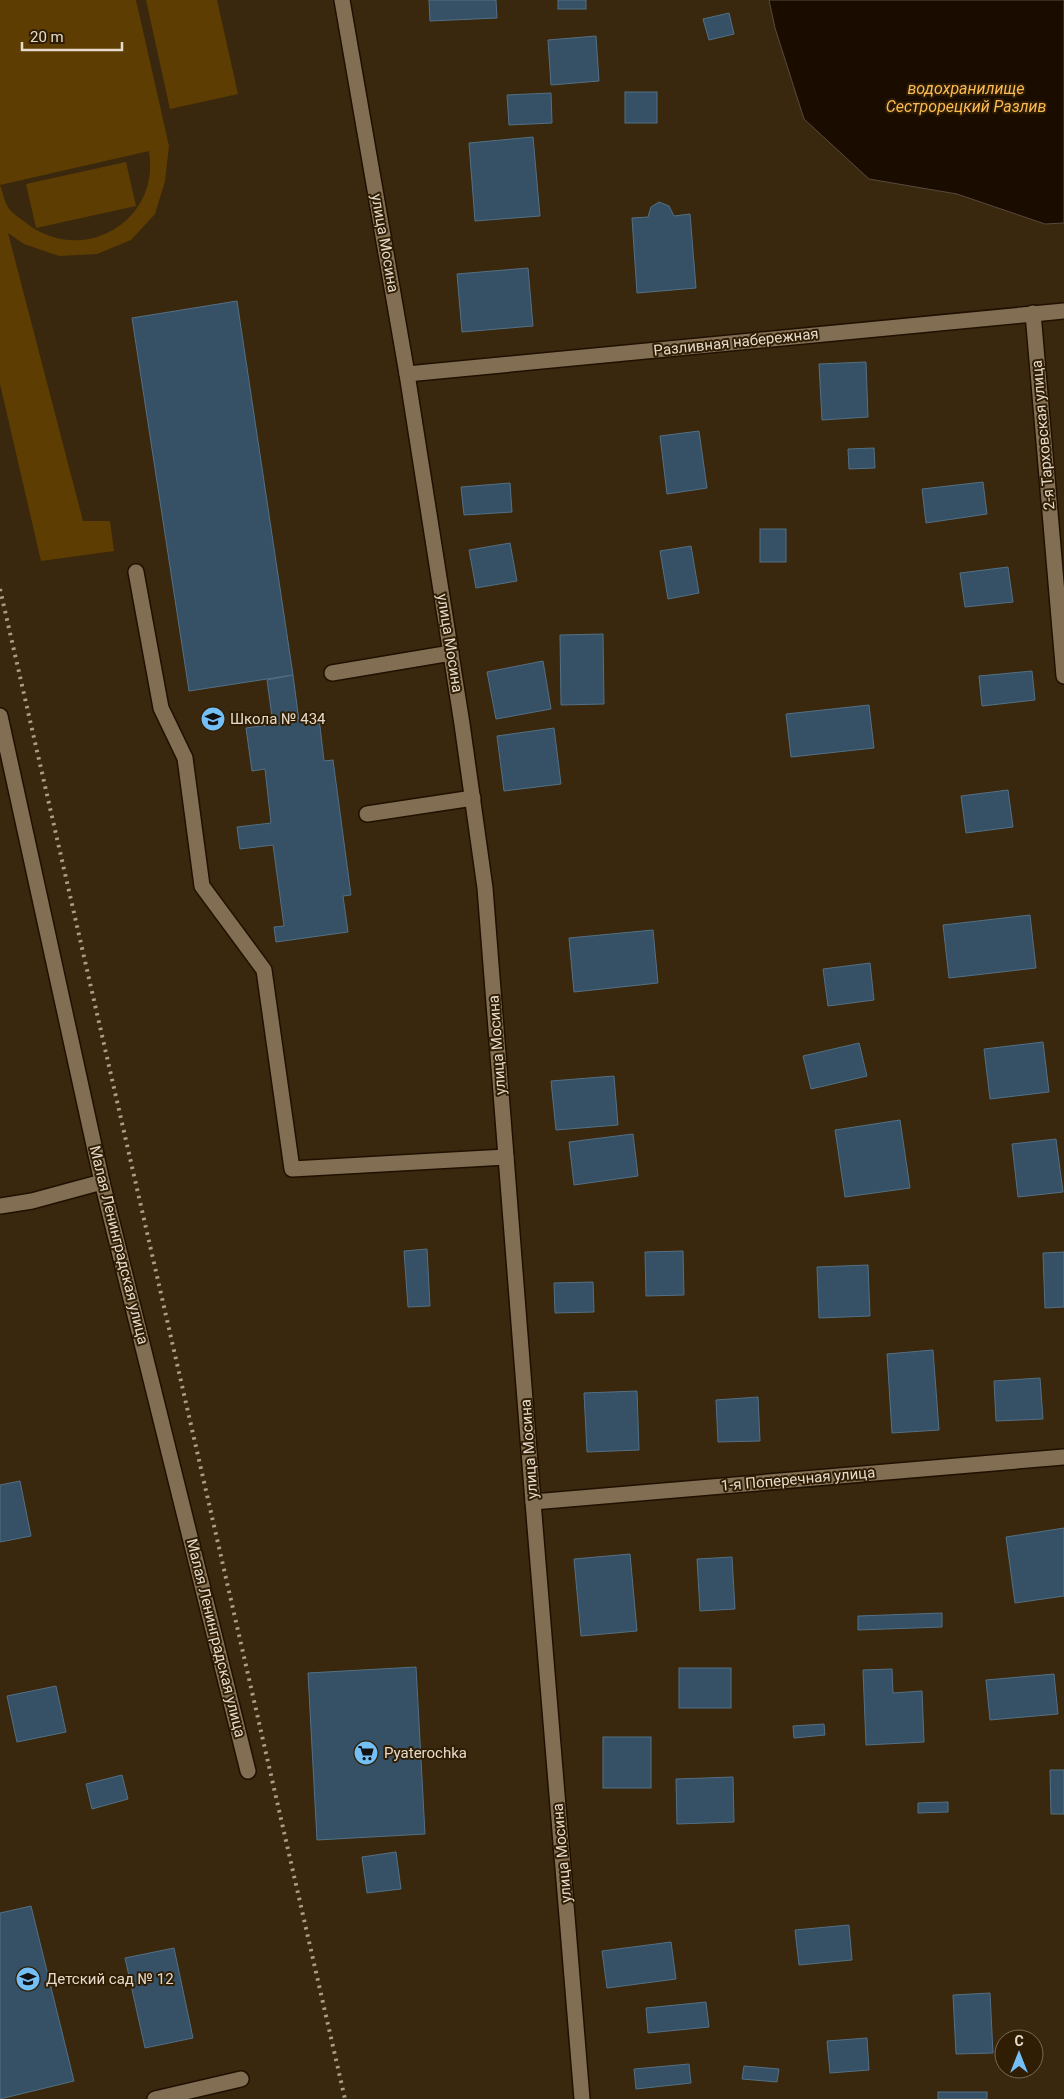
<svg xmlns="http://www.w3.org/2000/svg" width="1064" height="2099" font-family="Roboto,sans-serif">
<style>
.green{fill:#5d3d02;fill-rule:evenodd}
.water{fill:#1b0c00;stroke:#584a3d}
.building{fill:#365165;stroke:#537085}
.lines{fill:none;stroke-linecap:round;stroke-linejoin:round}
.lane-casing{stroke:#201000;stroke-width:18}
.street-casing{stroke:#201000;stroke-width:18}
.secondary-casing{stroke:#201000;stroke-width:18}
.lane{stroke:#826e53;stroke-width:15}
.street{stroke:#826e53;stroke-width:15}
.secondary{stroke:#826e53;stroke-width:15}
.rail{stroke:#aa9d8a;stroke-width:4;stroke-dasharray:2.5 5;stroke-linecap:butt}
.labels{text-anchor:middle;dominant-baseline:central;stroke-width:4;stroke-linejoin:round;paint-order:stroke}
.street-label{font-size:15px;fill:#e5dacb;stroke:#2f1e04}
.poi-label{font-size:15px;fill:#e5dacb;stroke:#2f1e04;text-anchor:start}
.water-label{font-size:16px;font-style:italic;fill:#fdba53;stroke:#2f1e04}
</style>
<rect width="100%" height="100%" fill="#39280e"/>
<g class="green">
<path d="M0,0H136L169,146L165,181L155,214L131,240L97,254L59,256L24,244L8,233L83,521H110L114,551L41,561L0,384ZM149,151C161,223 80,267 25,222C20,218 11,213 8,207C4,201 3,192 0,185Z"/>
<path d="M146,0H217L238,94L170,109Z"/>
<path d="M126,162L136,206L36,228L26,184Z"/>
</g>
<path class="water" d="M769,0H1064V223L1045,224L957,194L869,179L804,119L775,28Z"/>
<g class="building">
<path d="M429,0H496L497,18L430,21Z"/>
<rect x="558" y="0" width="28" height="9"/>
<path d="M729,13L734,34L709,40L703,19Z"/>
<path d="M596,36L599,81L551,85L548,40Z"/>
<rect x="625" y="92" width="32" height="31"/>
<path d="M551,93L552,123L509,125L507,95Z"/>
<path d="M533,137L540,216L475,221L469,143Z"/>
<path d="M659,202L669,206L674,216L690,214L696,288L637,293L632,218L648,217L651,207Z"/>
<path d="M528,268L533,326L462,332L457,274Z"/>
<path d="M237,301L293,675L189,691L132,318Z"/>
<path d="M866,362L868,417L822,420L819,364Z"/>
<path d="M699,431L707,488L667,494L660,436Z"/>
<path d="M874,448L875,468L849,469L848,449Z"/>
<path d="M983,482L987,514L926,523L922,489Z"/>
<path d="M510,483L512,512L464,515L461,487Z"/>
<rect x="760" y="529" width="26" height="33"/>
<path d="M510,543L517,581L476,588L469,550Z"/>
<path d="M691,546L699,593L668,599L660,551Z"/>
<path d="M1008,567L1013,602L965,607L960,573Z"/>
<path d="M603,634L604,704L561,705L560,635Z"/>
<path d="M543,661L551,709L496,719L487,672Z"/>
<path d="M1032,671L1035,700L982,706L979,676Z"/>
<path d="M293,675L299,721L273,724L267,680Z"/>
<path d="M869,705L874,748L791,757L786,714Z"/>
<path d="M319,718L324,761L333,760L351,895L343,896L348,932L276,942L274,927L284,926L273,845L240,849L237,827L271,823L265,769L252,771L246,728Z"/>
<path d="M554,728L561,784L504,791L497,736Z"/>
<path d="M1008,790L1013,827L966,833L961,796Z"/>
<path d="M1030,915L1036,968L949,978L943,925Z"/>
<path d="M653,930L658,983L574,992L569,938Z"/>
<path d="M870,963L874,1000L828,1006L823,969Z"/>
<path d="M1043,1042L1049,1092L990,1099L984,1049Z"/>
<path d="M859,1043L867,1076L811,1089L803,1056Z"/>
<path d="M614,1076L618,1125L556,1130L551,1081Z"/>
<path d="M900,1120L910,1188L845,1197L835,1130Z"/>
<path d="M633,1134L638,1176L574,1185L569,1142Z"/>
<path d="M1056,1139L1063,1192L1018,1197L1012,1144Z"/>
<path d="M427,1249L430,1306L408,1307L404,1251Z"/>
<path d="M683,1251L684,1295L646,1296L645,1252Z"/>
<path d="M1064,1252V1307L1045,1308L1043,1253Z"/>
<path d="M868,1265L870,1316L819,1318L817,1267Z"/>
<path d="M593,1282L594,1312L555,1313L554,1283Z"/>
<path d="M933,1350L939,1430L892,1433L887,1354Z"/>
<path d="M1040,1378L1043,1419L996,1421L994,1381Z"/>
<path d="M637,1391L639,1450L587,1452L584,1393Z"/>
<path d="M758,1397L760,1441L718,1442L716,1400Z"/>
<path d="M20,1481L31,1536L0,1542V1485Z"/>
<path d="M1064,1528V1596L1015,1603L1006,1537Z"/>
<path d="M630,1554L637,1631L581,1636L574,1559Z"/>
<path d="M732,1557L735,1609L700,1611L697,1559Z"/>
<path d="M942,1613V1627L858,1630V1616Z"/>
<path d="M416,1667L425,1834L317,1840L308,1673Z"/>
<rect x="679" y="1668" width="52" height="40"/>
<path d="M892,1669L893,1693L922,1691L924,1742L866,1745L863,1670Z"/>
<path d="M1054,1674L1058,1714L990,1720L986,1680Z"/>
<path d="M56,1686L66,1732L17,1742L7,1696Z"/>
<path d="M824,1724L825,1735L794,1738L793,1726Z"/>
<rect x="603" y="1737" width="48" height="51"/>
<path d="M1050,1770H1064V1814H1051Z"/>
<path d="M122,1775L128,1799L92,1809L86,1784Z"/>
<path d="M733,1777L734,1822L677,1824L676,1779Z"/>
<path d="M948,1802V1812L918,1813V1803Z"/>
<path d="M396,1852L401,1889L367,1893L362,1857Z"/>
<path d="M31,1906L74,2081L0,2099V1913Z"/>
<path d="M849,1925L852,1960L799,1965L795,1930Z"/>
<path d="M671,1942L676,1979L607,1988L602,1951Z"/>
<path d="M174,1948L193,2038L145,2048L125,1958Z"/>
<path d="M990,1993L993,2053L956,2054L953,1995Z"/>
<path d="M706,2002L709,2027L648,2033L646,2008Z"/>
<path d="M867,2038L869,2070L830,2073L827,2041Z"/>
<path d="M689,2064L691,2083L636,2089L634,2069Z"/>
<path d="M744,2066L779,2069L777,2082L742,2079Z"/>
<rect x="938" y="2092" width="49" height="7"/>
</g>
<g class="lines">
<defs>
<g id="lane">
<path d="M136,572L161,708L185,758L202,886L264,970L292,1169L506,1157"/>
<path d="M332,673L451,653"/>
<path d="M367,814L473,798"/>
<path d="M155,2099L241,2079"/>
</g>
<g id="street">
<path d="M1033,313L1064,676"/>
<path d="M407,374L1064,311"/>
<path d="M0,716L102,1182L248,1771"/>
<path d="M0,1206L32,1201L102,1182"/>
<path d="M533,1502L1064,1457"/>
</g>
<path id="secondary" d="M342,0L407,374L462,724L485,888L533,1502L582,2099"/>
</defs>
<use href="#lane" class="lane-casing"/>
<use href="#street" class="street-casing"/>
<use href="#secondary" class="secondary-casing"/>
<use href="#lane" class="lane"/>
<use href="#street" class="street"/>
<use href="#secondary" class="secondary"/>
<path class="rail" d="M0,589L345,2099"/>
</g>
<defs>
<symbol id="school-disc" viewBox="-11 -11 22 22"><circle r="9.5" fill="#74c0f6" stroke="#2f1e04"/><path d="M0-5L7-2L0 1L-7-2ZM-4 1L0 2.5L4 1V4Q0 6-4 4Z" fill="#111"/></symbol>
<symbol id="supermarket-disc" viewBox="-11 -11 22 22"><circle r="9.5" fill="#74c0f6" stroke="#2f1e04"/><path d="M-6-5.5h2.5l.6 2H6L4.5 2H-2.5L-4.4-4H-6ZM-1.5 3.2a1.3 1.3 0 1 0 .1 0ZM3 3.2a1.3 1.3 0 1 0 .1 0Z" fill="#111"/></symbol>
</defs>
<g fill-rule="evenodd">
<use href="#school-disc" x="199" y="705" width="28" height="28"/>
<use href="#supermarket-disc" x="352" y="1739" width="28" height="28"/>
<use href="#school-disc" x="14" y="1965" width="28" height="28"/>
</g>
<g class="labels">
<g class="street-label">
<text transform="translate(385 243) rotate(80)">улица Мосина</text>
<text transform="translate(736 342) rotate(-6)">Разливная набережная</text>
<text transform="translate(1043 435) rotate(-95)">2-я Тарховская улица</text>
<text transform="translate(450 643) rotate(81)">улица Мосина</text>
<text transform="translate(497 1045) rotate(-94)">улица Мосина</text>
<text transform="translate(119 1245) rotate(76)">Малая Ленинградская улица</text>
<text transform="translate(529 1449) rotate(-94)">улица Мосина</text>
<text transform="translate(798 1479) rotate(-5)">1-я Поперечная улица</text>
<text transform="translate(216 1638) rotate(76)">Малая Ленинградская улица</text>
<text transform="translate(562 1853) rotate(-95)">улица Мосина</text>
</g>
<g class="poi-label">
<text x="230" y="719">Школа № 434</text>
<text x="384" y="1753">Pyaterochka</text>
<text x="46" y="1979">Детский сад № 12</text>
</g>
<g class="water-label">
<text x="966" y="88">водохранилище<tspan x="966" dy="18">Сестрорецкий Разлив</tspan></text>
</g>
</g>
<g transform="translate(1019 2054)"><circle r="24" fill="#2f1e04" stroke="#786954"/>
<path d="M0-4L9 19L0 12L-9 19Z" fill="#74c0f6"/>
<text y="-8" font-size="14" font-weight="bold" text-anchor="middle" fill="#e5dacb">С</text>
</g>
<path d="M22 42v8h100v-8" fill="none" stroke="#e5dacb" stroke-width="2.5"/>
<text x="30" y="42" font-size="15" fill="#e5dacb" stroke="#2f1e04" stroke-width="4" paint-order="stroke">20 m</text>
</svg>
